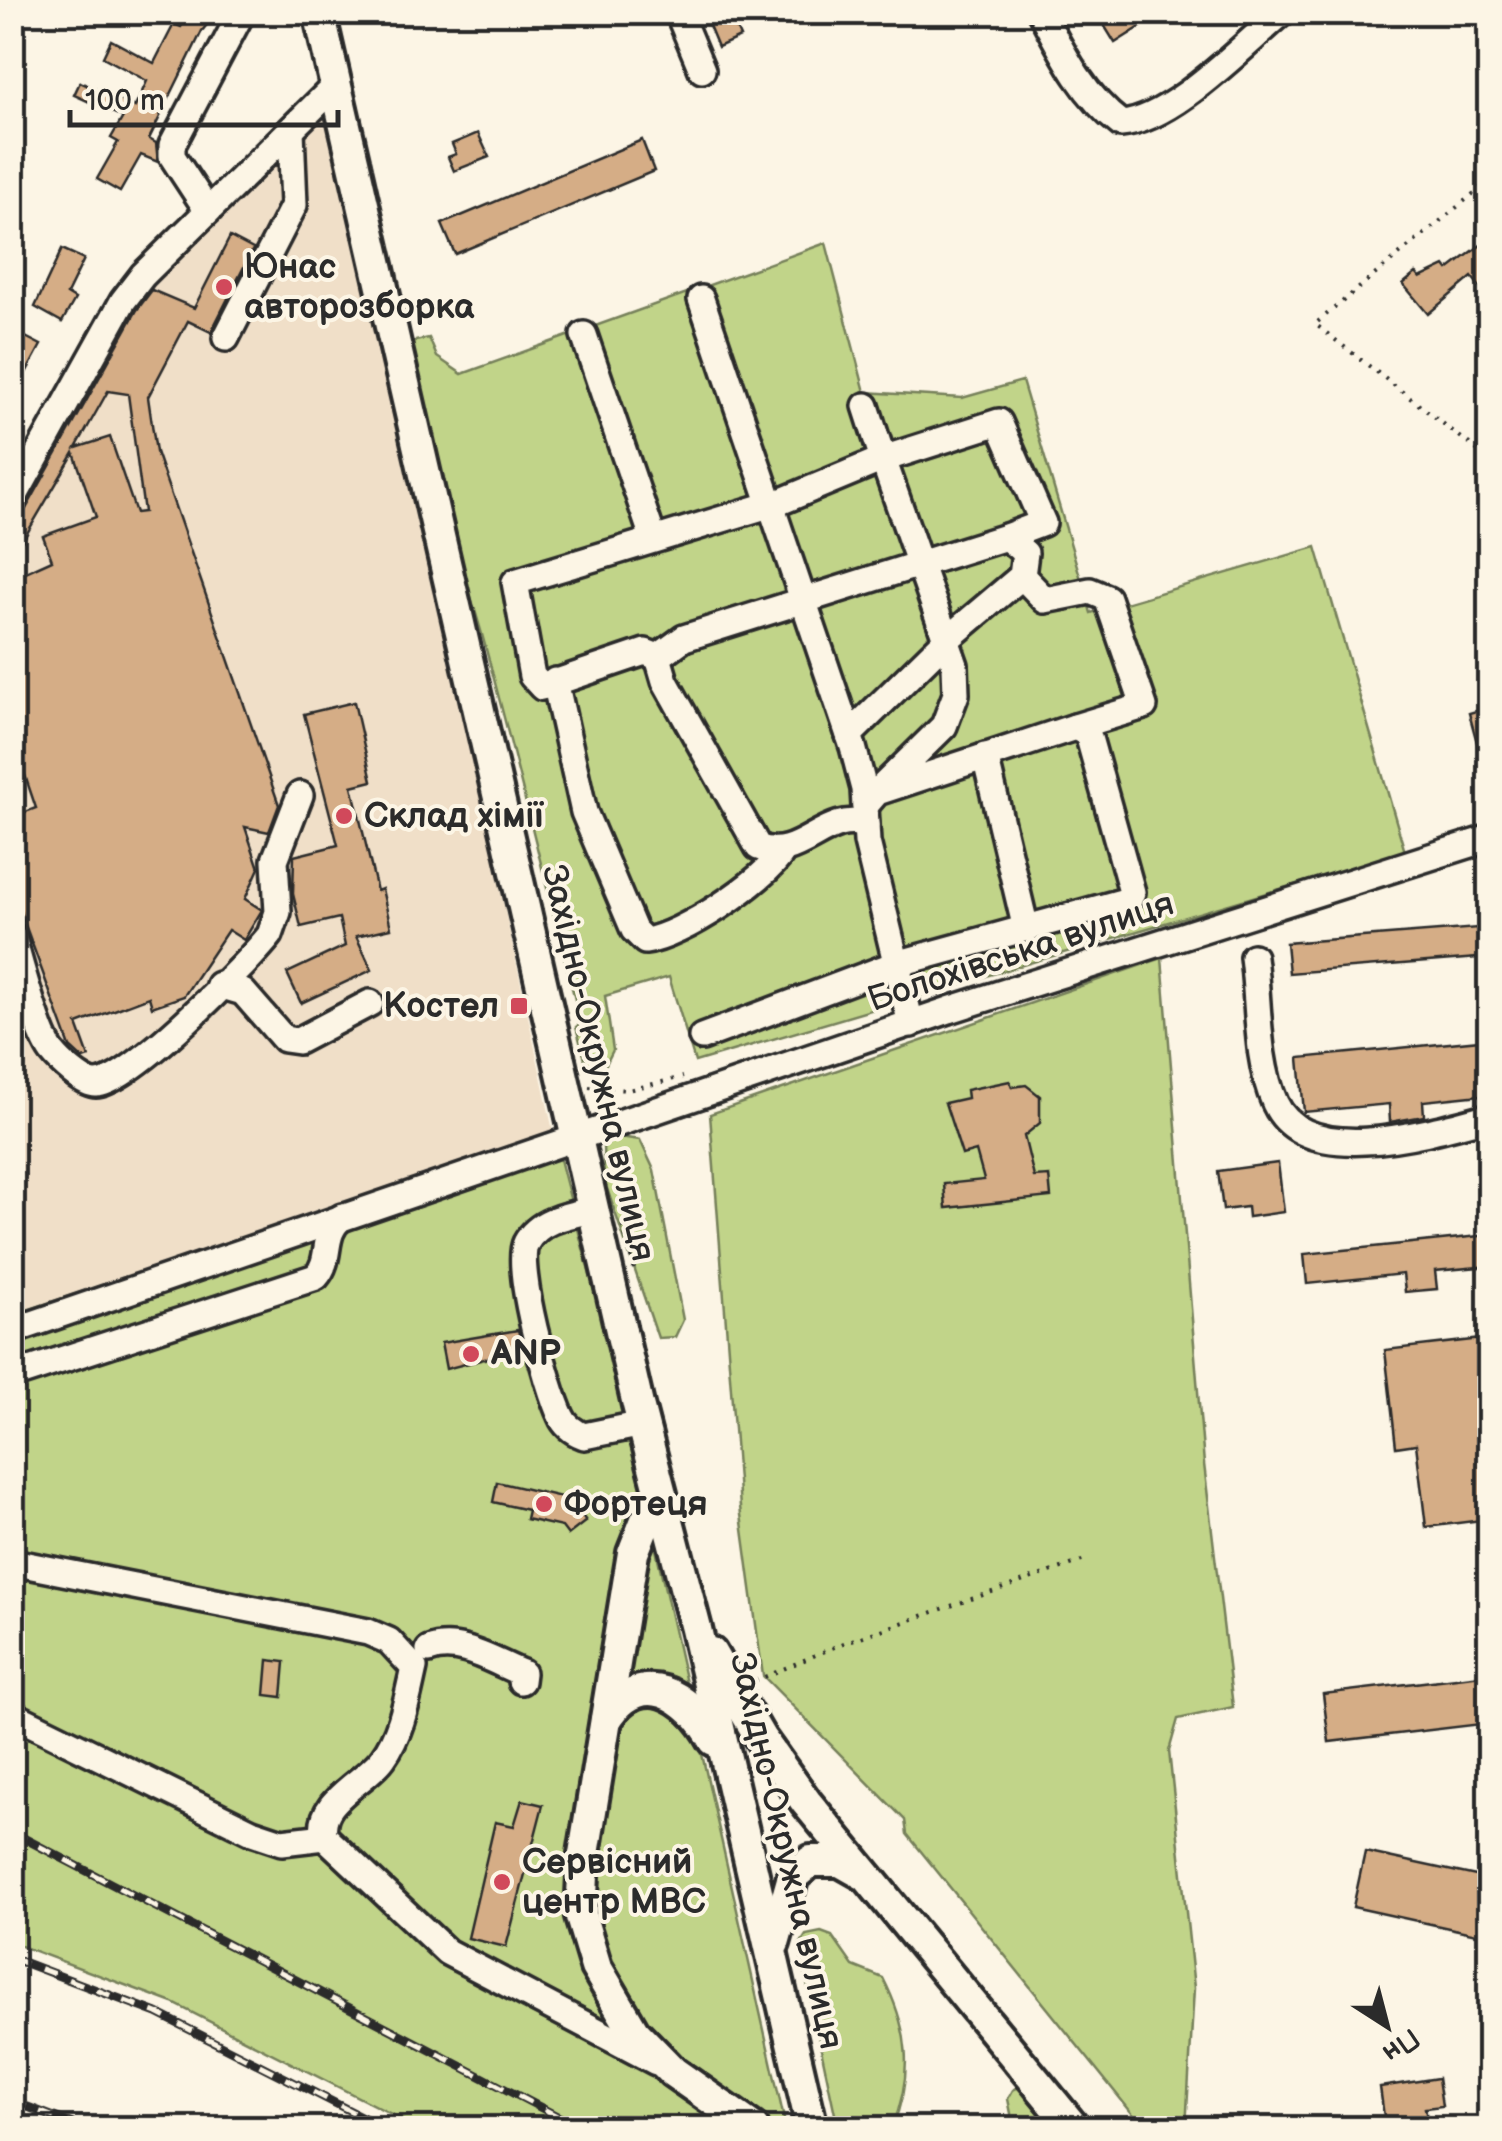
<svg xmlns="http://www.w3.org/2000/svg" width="1502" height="2141" font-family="'Balsamiq Sans',sans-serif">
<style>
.built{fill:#f0dfc8}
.green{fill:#c1d489;stroke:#76805a;stroke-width:2.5}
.building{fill:#d5ad86;stroke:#2b2b2b;stroke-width:2.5;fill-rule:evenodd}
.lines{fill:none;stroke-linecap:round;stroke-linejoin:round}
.minor-casing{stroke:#2b2b2b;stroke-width:32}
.major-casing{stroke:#2b2b2b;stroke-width:38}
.path{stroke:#2b2b2b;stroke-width:4;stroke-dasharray:2.5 8;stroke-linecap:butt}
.minor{stroke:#fcf5e5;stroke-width:25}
.major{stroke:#fcf5e5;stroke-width:30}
.rail-casing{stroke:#2b2b2b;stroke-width:9}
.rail{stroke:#fcf5e5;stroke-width:5;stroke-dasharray:15;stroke-linecap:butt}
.poi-dot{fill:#d1495b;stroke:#fcf5e5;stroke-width:4}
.labels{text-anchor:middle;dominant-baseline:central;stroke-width:8;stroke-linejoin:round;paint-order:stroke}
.poi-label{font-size:35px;font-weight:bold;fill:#2b2b2b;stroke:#fcf5e5;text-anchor:start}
.street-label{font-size:35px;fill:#2b2b2b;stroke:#fcf5e5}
</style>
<rect width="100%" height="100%" fill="#fcf5e5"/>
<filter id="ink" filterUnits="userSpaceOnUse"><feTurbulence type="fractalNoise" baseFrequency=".01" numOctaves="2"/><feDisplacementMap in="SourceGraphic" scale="20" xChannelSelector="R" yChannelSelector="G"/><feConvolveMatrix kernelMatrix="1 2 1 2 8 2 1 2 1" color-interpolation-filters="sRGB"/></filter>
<g filter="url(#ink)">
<path class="built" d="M330,104L554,1136L13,1315V520L146,283Z"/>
<g class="green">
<path d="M826,243L865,392L962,398L1022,381L1091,613L1316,547L1405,852L695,1062L669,977L605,996L613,1050L601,1074L587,1067L576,1027L581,1023C548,895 518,766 483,638C456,542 419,442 411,342L429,338L437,357L462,374Z"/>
<path d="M1162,958L1204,1464L1233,1707L1178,1719L1169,1751L1194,1988L1186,2128H1144L907,1834L905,1820L763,1676L740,1507L710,1114Z"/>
<path d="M554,1136L624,1407L786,2128H419L173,2003L13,1943L12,1315Z"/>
<path d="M619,1137L640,1140L654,1170L683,1320L675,1337L658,1338L604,1180L603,1144Z"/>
<path d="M821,1932L832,1936L853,1966L883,1978C909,2029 914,2074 892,2128H838L799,1946L806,1935Z"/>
<path d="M1023,2085L1066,2128H1014L1008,2099L1013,2090Z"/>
</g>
<g class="building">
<path d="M190,12H217L202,31L149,139L156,143L158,162L141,155L120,192L97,179L118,142L111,138L123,117L74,95L80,82L135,107L147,81L103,57L111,40L154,63L174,24L181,27Z"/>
<path d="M718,12H729L740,37L718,47L706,18Z"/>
<path d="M1096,12H1138L1145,24L1115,43Z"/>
<path d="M478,133L489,157L454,171L448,157L456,154L452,144Z"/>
<path d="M642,140L654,171L455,254L442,224Z"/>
<path d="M230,237L253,249L211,332L188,321L148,397L156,452L279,805L269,832L245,827L259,868L245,899L262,910L244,940L228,930L184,996L152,1007L149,997L77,1024L89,1057L83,1059L70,1047L12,889V817L36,808L12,737V578L52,560L43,536L96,517L74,453L12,559V520L26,509L137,310L152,290L194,308ZM108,391L128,394L144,512L136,513L110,437L76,448Z"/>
<path d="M1490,238V300L1472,277L1428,314L1403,284L1416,273L1420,278L1445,266L1448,270Z"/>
<path d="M62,249L84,259L67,294L75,299L62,322L35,307Z"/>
<path d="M12,330L41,345L12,399Z"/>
<path d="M354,702L372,781L352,786L377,891L382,889L391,928L356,936L372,970L301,1003L287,973L345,946L339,918L301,927L293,894L294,856L338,845L304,714Z"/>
<path d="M1490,707V771L1485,772L1469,713Z"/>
<path d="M1490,927V957L1289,973L1286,943Z"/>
<path d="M1490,1039V1094L1423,1101L1424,1116L1390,1122L1389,1104L1304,1112L1299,1058Z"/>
<path d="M1010,1081L1012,1087L1026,1085L1040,1096V1123L1024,1136L1034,1177L1049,1176L1051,1197L946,1208L944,1184L984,1180L976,1151L962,1155L945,1103L967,1098L966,1090Z"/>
<path d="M1278,1163L1284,1212L1248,1217L1247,1207L1223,1210L1218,1171Z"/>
<path d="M1490,1235V1266L1435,1271L1437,1289L1405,1292L1403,1274L1307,1284L1304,1254Z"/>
<path d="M518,1330L523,1349L446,1369L441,1343Z"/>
<path d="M1490,1338V1519L1426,1527L1416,1444L1396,1447L1385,1350Z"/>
<path d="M497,1482L570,1499L586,1521L568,1535L562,1527L526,1519L528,1510L493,1502Z"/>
<path d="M268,1660L285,1662L282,1697L265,1695Z"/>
<path d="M1490,1674V1723L1329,1742L1323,1694Z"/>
<path d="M522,1800L543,1805L506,1947L468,1938L495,1822L514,1826Z"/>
<path d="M1365,1852L1490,1879V1937L1353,1907Z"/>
<path d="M1438,2078L1442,2106L1425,2108L1427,2118L1385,2124L1380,2087Z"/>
</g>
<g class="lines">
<defs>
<g id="minor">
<path d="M678,12L702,70"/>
<path d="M1041,12C1063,54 1083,95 1121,124C1173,120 1242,46 1283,12"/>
<path d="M208,211L172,156V145L242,12"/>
<path d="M701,299L853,747L864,789L867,842L911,1024"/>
<path d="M584,335L653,538"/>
<path d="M226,338L294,205L291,130"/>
<path d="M12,501L123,301L143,275L335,86"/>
<path d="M1022,576L1045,600L1090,591L1107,598L1144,706L1075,727"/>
<path d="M658,657L645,652L542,687L532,676L515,582L782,501L883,459L866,406"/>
<path d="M555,681L584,812L634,930L645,941C680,937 765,881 783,851"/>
<path d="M849,735L945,641L1022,576L1025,553L1006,537L1043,523L999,422L883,459L955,665L956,694L944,726L877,792"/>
<path d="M985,756L1026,929"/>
<path d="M866,825C826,810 799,864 758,847L665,681L658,657L684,638L1006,537"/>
<path d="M12,935C20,963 37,1032 52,1052C60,1062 83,1084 96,1084C130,1084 246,965 270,935L278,912L275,860L300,795"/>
<path d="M1253,957C1259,1002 1256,1061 1275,1103C1306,1171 1434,1131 1490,1116"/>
<path d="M219,985L243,992L284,1039L298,1041L370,1003"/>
<path d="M702,1037L896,964L1129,900L1132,892L1088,734L1075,727L877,792L865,806"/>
<path d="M593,1210C570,1215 539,1219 526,1243C514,1267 548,1389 561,1416C565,1426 574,1432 584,1436L643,1424"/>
<path d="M12,1331L949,1010L1490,838"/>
<path d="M12,1376L316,1277C333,1258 320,1235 342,1217"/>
<path d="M12,1562L368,1632L389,1641L414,1668C407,1699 402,1732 383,1758C366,1782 314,1802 325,1837L447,1952L656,2062"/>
<path d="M429,1650C458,1638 494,1662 522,1673L521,1681"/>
<path d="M12,1714L252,1832L282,1842L325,1837"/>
</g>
<g id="major">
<path d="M319,12L638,1405L696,1629L812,2128"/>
<path d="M667,1515L646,1520L633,1553L584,1854L581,1917L596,1967L634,2032L673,2072L753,2128"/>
<path d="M711,1653L761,1739L806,1802L1074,2128"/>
<path d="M606,1720C640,1664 690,1695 714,1740"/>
<path d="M774,1943L793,1876L811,1861H840L863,1874"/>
</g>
</defs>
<use href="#minor" class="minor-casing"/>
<use href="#major" class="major-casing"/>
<g class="path">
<path d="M1490,180L1315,324L1490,460"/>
<path d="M589,1087L628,1090L683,1077"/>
<path d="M623,1226L634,1269"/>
<path d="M755,1681L846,1642L1085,1560"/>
</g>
<use href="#minor" class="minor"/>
<use href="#major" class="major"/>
<defs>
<g id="rail">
<path d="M12,1832L580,2128"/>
<path d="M12,1958L157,2013L384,2128"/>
<path d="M12,2101L83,2128"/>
</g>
</defs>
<use href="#rail" class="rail-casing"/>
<use href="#rail" class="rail"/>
</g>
</g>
<g class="poi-dot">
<circle cx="224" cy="287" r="10"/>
<circle cx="344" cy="816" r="10"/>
<rect x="509" y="996" width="20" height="20" rx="5"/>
<circle cx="471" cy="1354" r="10"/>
<circle cx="544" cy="1504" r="10"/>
<circle cx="502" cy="1882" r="10"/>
</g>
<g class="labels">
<g class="poi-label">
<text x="244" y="267">Юнас<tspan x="244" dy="40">авторозборка</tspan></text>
<text x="364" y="816">Склад хімії</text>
<text x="499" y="1006" text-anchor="end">Костел</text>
<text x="491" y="1354">ANP</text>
<text x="564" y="1504">Фортеця</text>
<text x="522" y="1862">Сервісний<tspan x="522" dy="40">центр МВС</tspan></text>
</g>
<g class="street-label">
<text transform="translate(1021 952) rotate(-18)">Болохівська вулиця</text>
<text transform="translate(598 1063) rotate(77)">Західно-Окружна вулиця</text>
<text transform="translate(786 1851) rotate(77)">Західно-Окружна вулиця</text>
</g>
</g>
<rect width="1502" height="2141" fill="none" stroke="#fcf5e5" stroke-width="50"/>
<rect x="25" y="25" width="1452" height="2091" fill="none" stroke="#2b2b2b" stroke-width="4" filter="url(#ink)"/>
<g transform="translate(1387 2026) rotate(144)" stroke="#fcf5e5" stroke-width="8" paint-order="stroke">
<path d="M0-8L18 38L0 25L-18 38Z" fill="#2b2b2b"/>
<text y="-15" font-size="28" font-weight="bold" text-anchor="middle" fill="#2b2b2b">Пн</text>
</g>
<path d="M70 110v15h268v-15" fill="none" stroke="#2b2b2b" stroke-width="5"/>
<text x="85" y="110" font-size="30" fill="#2b2b2b" stroke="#fcf5e5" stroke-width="8" paint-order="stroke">100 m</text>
</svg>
